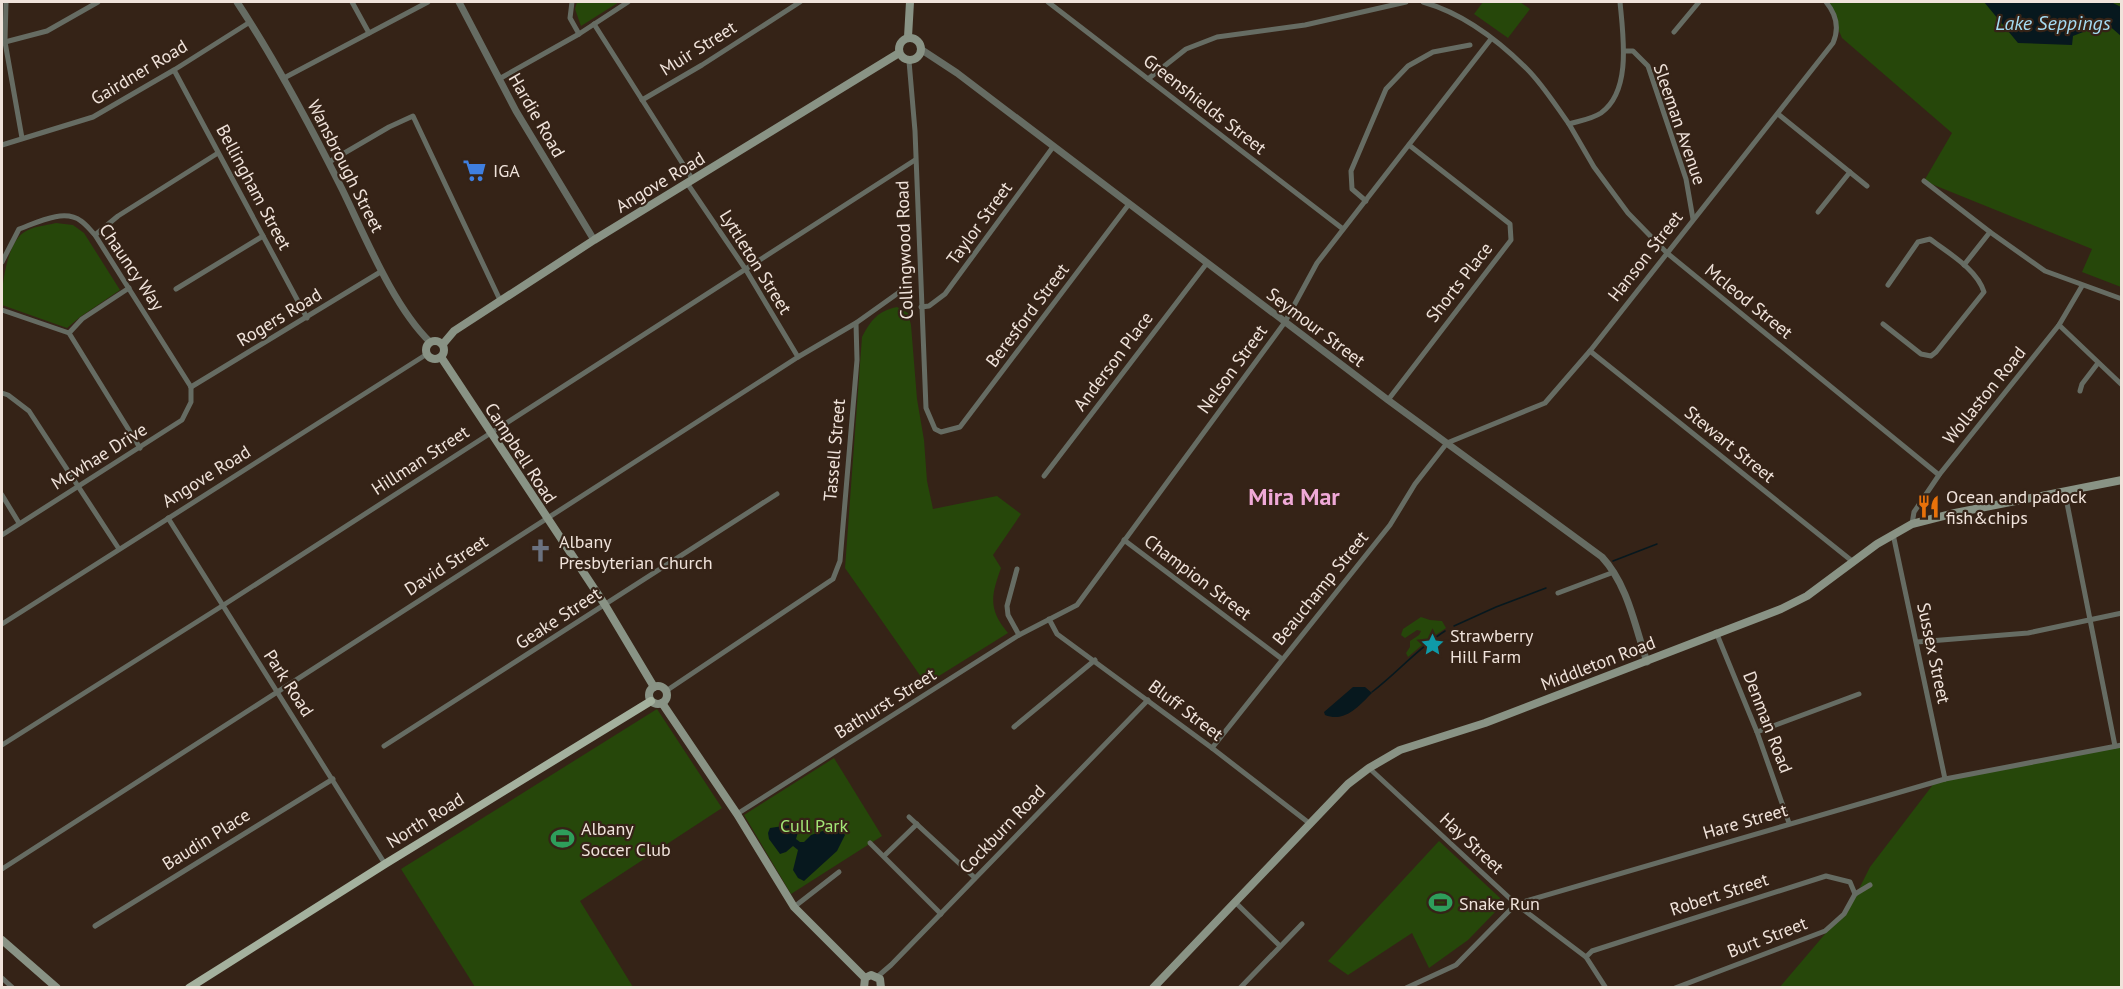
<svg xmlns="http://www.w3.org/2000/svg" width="2123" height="989" font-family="'PT Sans',sans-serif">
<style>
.green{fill:#26470a}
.water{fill:#07181e}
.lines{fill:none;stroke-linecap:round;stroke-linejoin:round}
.stream{stroke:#07181e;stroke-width:1.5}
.minor{stroke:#666c63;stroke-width:5}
.tertiary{stroke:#666c63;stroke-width:7}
.secondary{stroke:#899385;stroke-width:8}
.primary{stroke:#a4b19e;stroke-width:8}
.labels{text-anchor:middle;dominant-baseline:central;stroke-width:4.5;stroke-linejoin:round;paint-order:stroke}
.street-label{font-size:18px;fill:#f0e3db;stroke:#352317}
.poi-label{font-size:18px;fill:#f0e3db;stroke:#352317;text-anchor:start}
.park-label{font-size:18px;fill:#a3e676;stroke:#352317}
.water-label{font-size:20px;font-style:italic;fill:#a5dbf2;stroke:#352317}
.district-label{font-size:24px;font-weight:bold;fill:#efa9d7;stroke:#352317}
</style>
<rect width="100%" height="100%" fill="#352317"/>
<g class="green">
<path d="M577,2H619L581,26L575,9Z"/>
<path d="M1483,2H1520L1530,9L1508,38L1474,14Z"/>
<path d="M1827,2H2121V287L2082,272L2092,249L1924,181L1952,133L1842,38Z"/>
<path d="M56,223L73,225L84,233L120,290L80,317L67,328L2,305C1,287 7,244 23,233C32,226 45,226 56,223Z"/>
<path d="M897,307L908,313L911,325L917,399L924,440L927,481L933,509L997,496L1021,514L993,555L1001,568C991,596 988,609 1008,633L926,684L845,568L862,337C871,320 878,311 897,307Z"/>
<path d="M1421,617L1430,620L1442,621L1446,628L1428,640L1408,657L1406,653L1410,647V641L1419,635L1421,631L1417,630L1405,638L1401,635L1403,629Z"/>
<path d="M657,709L722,808L580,901L633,987H475L401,869Z"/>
<path d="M2121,745V987L1779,988L1825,934L1846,915L1870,867L1935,782Z"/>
<path d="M834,758L882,836L791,894L744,815Z"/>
<path d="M1439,841L1500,898L1499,908L1468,940L1429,968L1412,933L1348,975L1328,961Z"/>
</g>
<g class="water">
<path d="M1984,2H2111L2121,7V36L2106,23L2073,36L2072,45L2018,43Z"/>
<path d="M1353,687H1365L1372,693C1359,706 1345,723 1325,715L1324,712Z"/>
<path d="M790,825L799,829L796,839L800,842H804L811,835L834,827L841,830L845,835L837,851L804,881L798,878L793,870L798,850L793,846L786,852L780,854L769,839L768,833L770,828Z"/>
</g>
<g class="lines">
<g class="stream">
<path d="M1613,561L1657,544"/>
<path d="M1454,626L1496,607L1546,588"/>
<path d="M1372,692C1397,673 1418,648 1445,631"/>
</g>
<g class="minor">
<path d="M6,2L5,42L22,138"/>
<path d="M352,2L369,33"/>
<path d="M572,2L570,18L579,34"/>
<path d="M1048,2L1343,229"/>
<path d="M1423,2C1462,13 1499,41 1527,69C1543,85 1556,106 1569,124C1579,121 1592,119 1601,113C1632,91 1623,35 1620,2"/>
<path d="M594,24L693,180"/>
<path d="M1674,32L1699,2"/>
<path d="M5,42L47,31L98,2"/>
<path d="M1624,51H1633L1648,66L1686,179L1693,219"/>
<path d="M909,61L915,131L926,408L935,429L941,432L960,427L1129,204"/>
<path d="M174,70L307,318"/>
<path d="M284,78L428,2"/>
<path d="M499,79L579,34L628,2"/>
<path d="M1148,79L1186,49L1217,37L1305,25L1406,2"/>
<path d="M642,100L702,65L800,2"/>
<path d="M1778,114L1867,186"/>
<path d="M1569,124L1594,167L1628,213L1667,253L1939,475"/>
<path d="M2,145L93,117L174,70L250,22"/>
<path d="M329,162L389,127L413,116L500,300"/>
<path d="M1924,181L1990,232L2045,271L2122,299"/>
<path d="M687,183L746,270L798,357"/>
<path d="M1366,201L1352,189L1351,171L1386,89L1408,66L1433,52L1470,45"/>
<path d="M1818,212L1850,172"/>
<path d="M95,235L118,216L218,153"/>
<path d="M2,262L19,229C36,223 64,208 81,221C86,224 90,230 95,235L191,387"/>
<path d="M1964,265L1990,232"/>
<path d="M176,289L263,236"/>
<path d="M921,307L929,306L945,294L1053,147"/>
<path d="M2,310L69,333L140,448"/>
<path d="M1883,324L1921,354L1931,356L1936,352L1984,292C1977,269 1948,253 1930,239L1918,242L1888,285"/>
<path d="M2059,325L2122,385"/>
<path d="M69,333L82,319L129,288"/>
<path d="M1590,351L1852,561"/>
<path d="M191,387L382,271"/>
<path d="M2080,391L2082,384L2098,363"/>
<path d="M2,393L8,395L29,411L119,549"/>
<path d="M1388,400L1511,240L1510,224L1409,145"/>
<path d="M1044,476L1207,263"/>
<path d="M2065,493L2115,746"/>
<path d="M2,495L19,523"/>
<path d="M168,518L385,864"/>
<path d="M1912,524L1914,512L1939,475L2059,325L2082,286"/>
<path d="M1893,534L1945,779"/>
<path d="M2,535L182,420L191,402V387"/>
<path d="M1124,540L1282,659"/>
<path d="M1017,569L1007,606L1008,615L1019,635"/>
<path d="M1558,593L1614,572"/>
<path d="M1049,619L1057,634L1212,748L1309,823"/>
<path d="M2,624L427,354"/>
<path d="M1716,632L1757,732L1789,823"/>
<path d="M1917,642L2028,633L2122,613"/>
<path d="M666,691L833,579L840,561L857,360L856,323"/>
<path d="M1014,727L1095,660"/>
<path d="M1757,732L1859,694"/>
<path d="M2,745L222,606L915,160"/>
<path d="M384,746L777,494"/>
<path d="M1212,748L1390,525L1415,484L1447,443L1545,403L1590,351L1833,43C1840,27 1836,14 1826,2"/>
<path d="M1369,768L1516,904L1586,957L1606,988"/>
<path d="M737,814L1019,635L1077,605L1285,322L1317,263L1491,39"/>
<path d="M909,817L975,878"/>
<path d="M870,843L941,914"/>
<path d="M884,856L917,824"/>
<path d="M2,869L613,476L798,357L856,323L908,286"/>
<path d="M1855,894L1870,885"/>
<path d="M1235,902L1280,946"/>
<path d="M794,907L839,872"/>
<path d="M95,926L333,779"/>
<path d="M1586,957L1592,951L1826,876L1850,882L1855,894"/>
<path d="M877,977L891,965L1148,700"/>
<path d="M2,978L13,988"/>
<path d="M1240,988L1302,924"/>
<path d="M1406,988L1456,965L1516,904L1945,779L2122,745"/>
<path d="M1675,988L1825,931L1844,914L1855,894"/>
</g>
<g class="tertiary">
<path d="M237,2C276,61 310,125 342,189C365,236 393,306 430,342"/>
<path d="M459,2L516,111L594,240"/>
<path d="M922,50L957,73L1388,400L1602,557C1628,585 1635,627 1647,662"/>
</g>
<g class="secondary">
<path d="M908,37L910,2"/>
<circle cx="910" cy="49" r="11"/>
<circle cx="435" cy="350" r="9"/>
<path d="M443,344L454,331L594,240L899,53"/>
<path d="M441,357L605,605L654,687"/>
<circle cx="658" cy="695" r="9"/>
<path d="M662,703L737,814L794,907L865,978"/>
<path d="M2,940L57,988"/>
<path d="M864,988L865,978L871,975L880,979L881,988"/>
<path d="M1153,988L1348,784L1369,768L1400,750L1485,723L1781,609L1807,596L1877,544L1912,524L1955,513L2122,480"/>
</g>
<path class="primary" d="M189,988L385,864L651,701"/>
</g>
<defs>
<symbol id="supermarket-bare" viewBox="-9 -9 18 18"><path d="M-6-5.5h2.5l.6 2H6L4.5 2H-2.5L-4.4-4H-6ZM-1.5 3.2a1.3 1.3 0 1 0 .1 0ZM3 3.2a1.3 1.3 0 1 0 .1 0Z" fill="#3f7fe0" stroke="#352317" stroke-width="2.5" paint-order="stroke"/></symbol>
<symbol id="restaurant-bare" viewBox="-9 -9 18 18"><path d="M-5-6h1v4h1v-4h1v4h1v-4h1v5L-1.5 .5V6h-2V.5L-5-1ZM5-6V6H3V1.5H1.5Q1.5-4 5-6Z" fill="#e8710a" stroke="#352317" stroke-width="2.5" paint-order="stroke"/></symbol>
<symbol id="church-bare" viewBox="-9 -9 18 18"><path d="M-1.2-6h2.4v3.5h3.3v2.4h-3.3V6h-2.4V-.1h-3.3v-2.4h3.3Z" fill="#6b7280" stroke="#352317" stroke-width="2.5" paint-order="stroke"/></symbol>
<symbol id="sight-bare" viewBox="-9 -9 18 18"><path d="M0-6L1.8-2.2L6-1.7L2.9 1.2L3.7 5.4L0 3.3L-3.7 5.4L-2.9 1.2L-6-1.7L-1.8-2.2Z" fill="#0f9aa8" stroke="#352317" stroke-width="2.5" paint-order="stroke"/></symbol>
<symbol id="stadium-bare" viewBox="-9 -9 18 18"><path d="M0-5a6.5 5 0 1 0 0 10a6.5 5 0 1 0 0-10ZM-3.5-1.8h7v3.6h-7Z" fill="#2e9e5b" stroke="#352317" stroke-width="2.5" paint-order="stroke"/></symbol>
</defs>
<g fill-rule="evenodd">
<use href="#supermarket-bare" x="458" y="154" width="33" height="33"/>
<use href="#restaurant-bare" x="1912" y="490" width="33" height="33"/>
<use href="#church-bare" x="524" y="534" width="33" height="33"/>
<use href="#sight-bare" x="1416" y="628" width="33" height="33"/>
<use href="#stadium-bare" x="546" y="822" width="33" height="33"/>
<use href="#stadium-bare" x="1424" y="886" width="33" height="33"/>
</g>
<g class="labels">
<g class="street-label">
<text transform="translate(698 48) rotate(-32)">Muir Street</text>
<text transform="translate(139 72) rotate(-31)">Gairdner Road</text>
<text transform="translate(1205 104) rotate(38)">Greenshields Street</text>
<text transform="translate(537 115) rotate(60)">Hardie Road</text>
<text transform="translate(1680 124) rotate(71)">Sleeman Avenue</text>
<text transform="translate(346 166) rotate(63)">Wansbrough Street</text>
<text transform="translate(660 182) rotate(-31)">Angove Road</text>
<text transform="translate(254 187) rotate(62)">Bellingham Street</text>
<text transform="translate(979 223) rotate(-54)">Taylor Street</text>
<text transform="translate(904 250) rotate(-92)">Collingwood Road</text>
<text transform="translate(1645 256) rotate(-52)">Hanson Street</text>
<text transform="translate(756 262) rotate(58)">Lyttleton Street</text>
<text transform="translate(132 267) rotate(56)">Chauncy Way</text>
<text transform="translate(1459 282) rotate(-52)">Shorts Place</text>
<text transform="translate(1749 301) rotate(39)">Mcleod Street</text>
<text transform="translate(1027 315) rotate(-53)">Beresford Street</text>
<text transform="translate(279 317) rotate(-31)">Rogers Road</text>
<text transform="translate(1316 327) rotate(37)">Seymour Street</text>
<text transform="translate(1113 361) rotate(-53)">Anderson Place</text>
<text transform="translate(1232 369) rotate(-54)">Nelson Street</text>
<text transform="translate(1984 395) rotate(-51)">Wollaston Road</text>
<text transform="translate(1730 444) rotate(39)">Stewart Street</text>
<text transform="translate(834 450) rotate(-85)">Tassell Street</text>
<text transform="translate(521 453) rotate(57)">Campbell Road</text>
<text transform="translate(99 456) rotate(-32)">Mcwhae Drive</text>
<text transform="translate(420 460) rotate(-33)">Hillman Street</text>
<text transform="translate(206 476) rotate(-32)">Angove Road</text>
<text transform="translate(446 565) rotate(-33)">David Street</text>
<text transform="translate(1198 577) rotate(37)">Champion Street</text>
<text transform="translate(1320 588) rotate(-51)">Beauchamp Street</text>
<text transform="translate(558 618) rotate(-33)">Geake Street</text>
<text transform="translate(1934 653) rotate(78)">Sussex Street</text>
<text transform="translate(1598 663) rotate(-21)">Middleton Road</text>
<text transform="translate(289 683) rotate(57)">Park Road</text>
<text transform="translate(885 703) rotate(-32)">Bathurst Street</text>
<text transform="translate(1186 710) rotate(37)">Bluff Street</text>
<text transform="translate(1768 722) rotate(69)">Denman Road</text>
<text transform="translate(425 820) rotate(-32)">North Road</text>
<text transform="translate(1745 821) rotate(-16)">Hare Street</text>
<text transform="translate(1002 829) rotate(-46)">Cockburn Road</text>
<text transform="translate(206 839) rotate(-32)">Baudin Place</text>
<text transform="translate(1472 843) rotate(43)">Hay Street</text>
<text transform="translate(1719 894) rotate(-18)">Robert Street</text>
<text transform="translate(1767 937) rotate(-21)">Burt Street</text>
</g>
<g class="poi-label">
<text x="493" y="170">IGA</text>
<text x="1946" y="496">Ocean and padock<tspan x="1946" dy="21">fish&amp;chips</tspan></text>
<text x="559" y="541">Albany<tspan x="559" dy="21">Presbyterian Church</tspan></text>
<text x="1450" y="635">Strawberry<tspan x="1450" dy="21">Hill Farm</tspan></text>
<text x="581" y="828">Albany<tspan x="581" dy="21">Soccer Club</tspan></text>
<text x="1459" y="903">Snake Run</text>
</g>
<g class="park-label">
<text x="814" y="825">Cull Park</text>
</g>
<g class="water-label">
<text x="2053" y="23">Lake Seppings</text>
</g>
<g class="district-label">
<text x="1294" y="496">Mira Mar</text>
</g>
</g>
<rect width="2123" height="989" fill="none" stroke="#f0e3db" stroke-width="6"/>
</svg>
